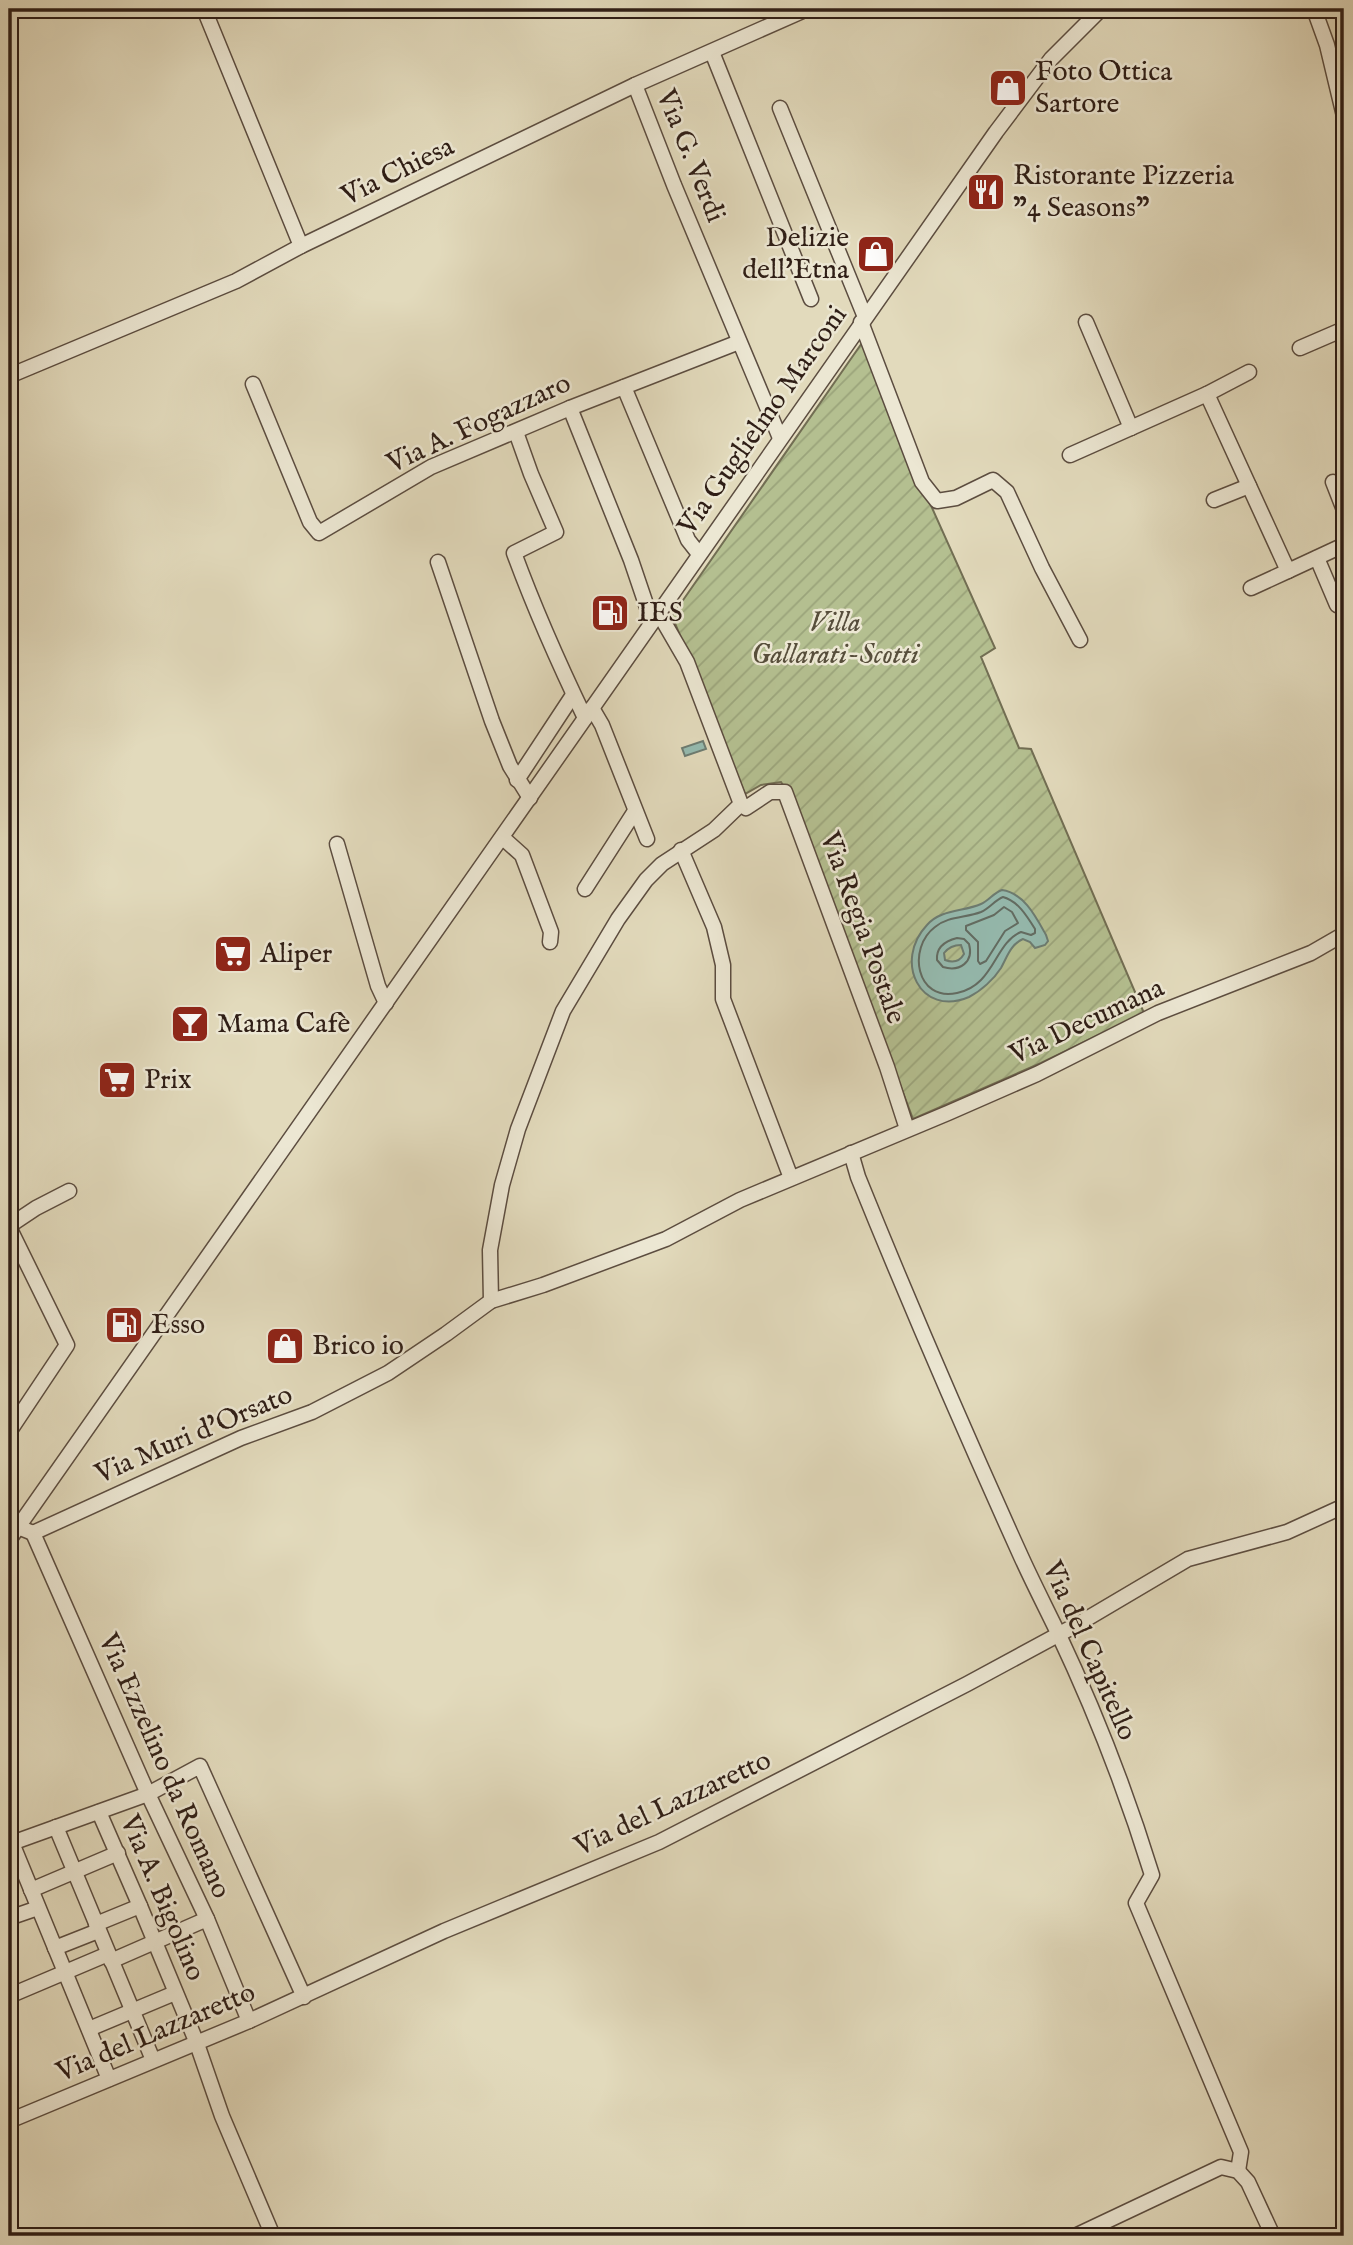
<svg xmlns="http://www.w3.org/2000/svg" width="1353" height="2245" font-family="'IM FELL English',serif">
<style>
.garden{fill:url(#garden-furrows);stroke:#726e53;stroke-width:2}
.water{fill:#95bbb0;stroke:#6c7c72;stroke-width:2;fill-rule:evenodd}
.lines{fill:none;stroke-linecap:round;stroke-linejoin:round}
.shore{stroke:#626c63;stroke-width:2}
.minor-casing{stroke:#5c4d40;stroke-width:17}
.minor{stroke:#ece7d3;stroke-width:14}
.labels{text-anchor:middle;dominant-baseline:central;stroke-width:5;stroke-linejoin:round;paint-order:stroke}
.poi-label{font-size:28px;fill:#2f1e16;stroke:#ece7d3;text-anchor:start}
.street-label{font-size:28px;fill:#2f1e16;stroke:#ece7d3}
.park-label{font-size:28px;font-style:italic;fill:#574e3b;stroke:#ece7d3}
</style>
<defs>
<pattern id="garden-furrows" width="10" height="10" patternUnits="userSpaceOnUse" patternTransform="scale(1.75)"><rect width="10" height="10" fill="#b4bf90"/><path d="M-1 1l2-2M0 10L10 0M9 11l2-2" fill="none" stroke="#9ba47b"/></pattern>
</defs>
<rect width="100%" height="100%" fill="#e2dabc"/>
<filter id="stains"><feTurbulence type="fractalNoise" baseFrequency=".00286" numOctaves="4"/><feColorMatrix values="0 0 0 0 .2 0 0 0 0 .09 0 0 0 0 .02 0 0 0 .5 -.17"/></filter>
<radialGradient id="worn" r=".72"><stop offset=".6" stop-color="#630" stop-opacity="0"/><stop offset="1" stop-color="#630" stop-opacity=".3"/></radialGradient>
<path class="garden" d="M864,340L924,490L995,648L981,657L1019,748L1031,749L1144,1013L1041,1063L913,1119L793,800L781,782L761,785L745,794L672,616Z"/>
<g class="water">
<path d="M703,741L706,749L685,756L682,748Z"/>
<path d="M1002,890C1024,893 1036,917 1046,935L1048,941L1045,945L1035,948L1030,942L1023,939C1011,944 1007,957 1001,968C994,979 981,991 969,997C920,1018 893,961 927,925C941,909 963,912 981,904C990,900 993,893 1002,890ZM961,945L964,954C960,961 953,963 945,960L944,953C948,948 954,945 961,945Z"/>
</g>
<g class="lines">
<g class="shore">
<path d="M1003,897C1018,901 1027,916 1035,929V933L1031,935L1021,932C994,943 995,985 957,993C916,1002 907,948 935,927C948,916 966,918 981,912C990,908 995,900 1003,897Z"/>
<path d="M1004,907L1012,912L1018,923L1005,931L986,961L980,964L978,961V942L966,930V926L994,915Z"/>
<path d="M957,938L964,939L969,944C974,962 960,972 943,967L937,960C936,947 945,941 957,938Z"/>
</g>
<defs>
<g id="minor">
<path d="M204,9L301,246"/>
<path d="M1314,9L1327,45L1344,116"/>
<path d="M712,52L811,299"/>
<path d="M635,85L674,185L780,438"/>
<path d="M780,108L865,317"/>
<path d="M861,322L922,482L937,501L956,498L993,480L1007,492L1042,568L1080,640"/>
<path d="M1086,322L1131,428"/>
<path d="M1300,348L1344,329"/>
<path d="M9,376L236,281L301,246L635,85L807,9"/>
<path d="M253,384L310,522L319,533L431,467L570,408L739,342"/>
<path d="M624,387L688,540L699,554"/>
<path d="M1207,394L1249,372"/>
<path d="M570,408L631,560L652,622"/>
<path d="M516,432L531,474L556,532L514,553C535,610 559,664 585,718"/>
<path d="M1070,455L1207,394L1288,571L1344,545"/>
<path d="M1333,482L1344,510"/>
<path d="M1214,500L1249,486"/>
<path d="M1317,558L1337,605"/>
<path d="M438,562L492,721L510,766L530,798"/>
<path d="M1251,588L1288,571"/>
<path d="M658,612L687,662L741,804L746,808L770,792H785L887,1067L907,1129"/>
<path d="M592,708L602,725L647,839"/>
<path d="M517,780L573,695"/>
<path d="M503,838L522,855L551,932L550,942"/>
<path d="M337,844L378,986L386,1003"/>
<path d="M681,850L714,927L723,965V999L791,1178"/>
<path d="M585,889L635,811"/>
<path d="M851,1153L858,1177C909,1303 963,1428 1019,1552C1031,1579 1045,1606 1058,1633C1094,1709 1127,1794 1152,1875L1136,1903L1241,2152L1238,2171"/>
<path d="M9,1226L36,1208L69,1191"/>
<path d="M9,1227L67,1345L9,1432"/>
<path d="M491,1301L490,1250L502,1185L518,1129L563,1011L618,919L646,880L662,864L714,830L741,804"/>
<path d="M18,1527L33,1533L241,1438L312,1412L388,1373L446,1334L491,1301L543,1285L666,1239L740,1200L948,1113L1037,1074L1158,1013L1311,953L1344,934"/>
<path d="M33,1533L148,1794L207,1919L249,2021"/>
<path d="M9,1540L996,132L1051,59L1101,9"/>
<path d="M99,1812L140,1906L196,2041L222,2116L273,2236"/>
<path d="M56,1827L153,2060"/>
<path d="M12,1843L109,2079"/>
<path d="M9,1844L148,1794L200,1766L304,1997"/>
<path d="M31,1890L118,1853"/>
<path d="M9,1918L38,1908"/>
<path d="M96,1924L140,1906"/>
<path d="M55,1948L98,1931"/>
<path d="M111,1961L207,1919"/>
<path d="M9,1996L108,1954"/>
<path d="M89,2029L175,1993"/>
<path d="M9,2121L249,2021L444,1931L659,1842L967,1684L1078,1624L1188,1559L1287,1532L1344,1506"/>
<path d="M1075,2236L1221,2167L1238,2171L1248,2182L1273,2236"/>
</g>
</defs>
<use href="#minor" class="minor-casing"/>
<use href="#minor" class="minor"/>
</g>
<defs>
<symbol id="shop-square" viewBox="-11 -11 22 22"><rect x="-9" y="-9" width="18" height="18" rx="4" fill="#8f2418" stroke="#ece7d3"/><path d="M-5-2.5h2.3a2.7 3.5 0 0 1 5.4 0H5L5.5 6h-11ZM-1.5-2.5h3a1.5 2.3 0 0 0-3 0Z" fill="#fff"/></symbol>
<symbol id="restaurant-square" viewBox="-11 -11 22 22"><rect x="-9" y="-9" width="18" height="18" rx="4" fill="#8f2418" stroke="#ece7d3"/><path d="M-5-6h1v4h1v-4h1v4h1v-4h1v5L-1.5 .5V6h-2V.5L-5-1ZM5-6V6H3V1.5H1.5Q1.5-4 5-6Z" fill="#fff"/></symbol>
<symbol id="fuel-square" viewBox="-11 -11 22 22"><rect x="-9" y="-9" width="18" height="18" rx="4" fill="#8f2418" stroke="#ece7d3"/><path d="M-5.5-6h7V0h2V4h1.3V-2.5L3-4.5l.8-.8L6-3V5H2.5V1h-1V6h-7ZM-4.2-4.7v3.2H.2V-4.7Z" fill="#fff"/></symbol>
<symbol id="supermarket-square" viewBox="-11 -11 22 22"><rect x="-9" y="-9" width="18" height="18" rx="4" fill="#8f2418" stroke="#ece7d3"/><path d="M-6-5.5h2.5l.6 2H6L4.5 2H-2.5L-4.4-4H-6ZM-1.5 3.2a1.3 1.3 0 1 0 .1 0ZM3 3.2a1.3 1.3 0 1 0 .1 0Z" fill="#fff"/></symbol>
<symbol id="bar-square" viewBox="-11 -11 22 22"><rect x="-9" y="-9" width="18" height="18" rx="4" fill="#8f2418" stroke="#ece7d3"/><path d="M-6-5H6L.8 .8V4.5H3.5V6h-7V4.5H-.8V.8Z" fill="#fff"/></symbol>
</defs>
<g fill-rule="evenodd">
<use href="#shop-square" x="986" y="66" width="44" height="44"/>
<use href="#restaurant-square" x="964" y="170" width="44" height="44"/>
<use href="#shop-square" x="854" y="232" width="44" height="44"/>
<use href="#fuel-square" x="588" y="591" width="44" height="44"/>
<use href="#supermarket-square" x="211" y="932" width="44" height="44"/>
<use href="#bar-square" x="168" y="1002" width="44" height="44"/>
<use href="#supermarket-square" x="95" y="1058" width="44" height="44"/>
<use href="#fuel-square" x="102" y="1303" width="44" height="44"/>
<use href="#shop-square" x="263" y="1324" width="44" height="44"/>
</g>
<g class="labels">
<g class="poi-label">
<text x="1035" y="72">Foto Ottica<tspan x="1035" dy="32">Sartore</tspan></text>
<text x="1013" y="176">Ristorante Pizzeria<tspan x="1013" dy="32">"4 Seasons"</tspan></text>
<text x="849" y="238" text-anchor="end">Delizie<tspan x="849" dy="32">dell'Etna</tspan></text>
<text x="637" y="613">IES</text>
<text x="260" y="954">Aliper</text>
<text x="217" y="1024">Mama Cafè</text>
<text x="144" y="1080">Prix</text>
<text x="151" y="1325">Esso</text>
<text x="312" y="1346">Brico io</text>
</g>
<g class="street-label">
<text transform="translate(690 156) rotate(68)">Via G. Verdi</text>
<text transform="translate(398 172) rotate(-26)">Via Chiesa</text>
<text transform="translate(763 421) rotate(-55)">Via Guglielmo Marconi</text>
<text transform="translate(479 424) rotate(-25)">Via A. Fogazzaro</text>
<text transform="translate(862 928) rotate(70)">Via Regia Postale</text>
<text transform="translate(1087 1022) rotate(-25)">Via Decumana</text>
<text transform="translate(194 1435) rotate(-23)">Via Muri d'Orsato</text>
<text transform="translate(1089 1651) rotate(66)">Via del Capitello</text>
<text transform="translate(164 1766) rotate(66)">Via Ezzelino da Romano</text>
<text transform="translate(673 1804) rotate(-25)">Via del Lazzaretto</text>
<text transform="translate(162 1898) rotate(67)">Via A. Bigolino</text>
<text transform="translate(156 2033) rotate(-23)">Via del Lazzaretto</text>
</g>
<g class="park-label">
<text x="835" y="623">Villa<tspan x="835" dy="32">Gallarati-Scotti</tspan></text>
</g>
</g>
<rect width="1353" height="2245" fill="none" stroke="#e2dabc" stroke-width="35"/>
<rect x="10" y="10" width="1332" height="2224" fill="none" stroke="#2f1e16" stroke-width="3.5"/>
<rect x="18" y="18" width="1318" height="2210" fill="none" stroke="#2f1e16" stroke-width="2"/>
<rect width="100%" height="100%" filter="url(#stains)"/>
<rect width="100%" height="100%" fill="url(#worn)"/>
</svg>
